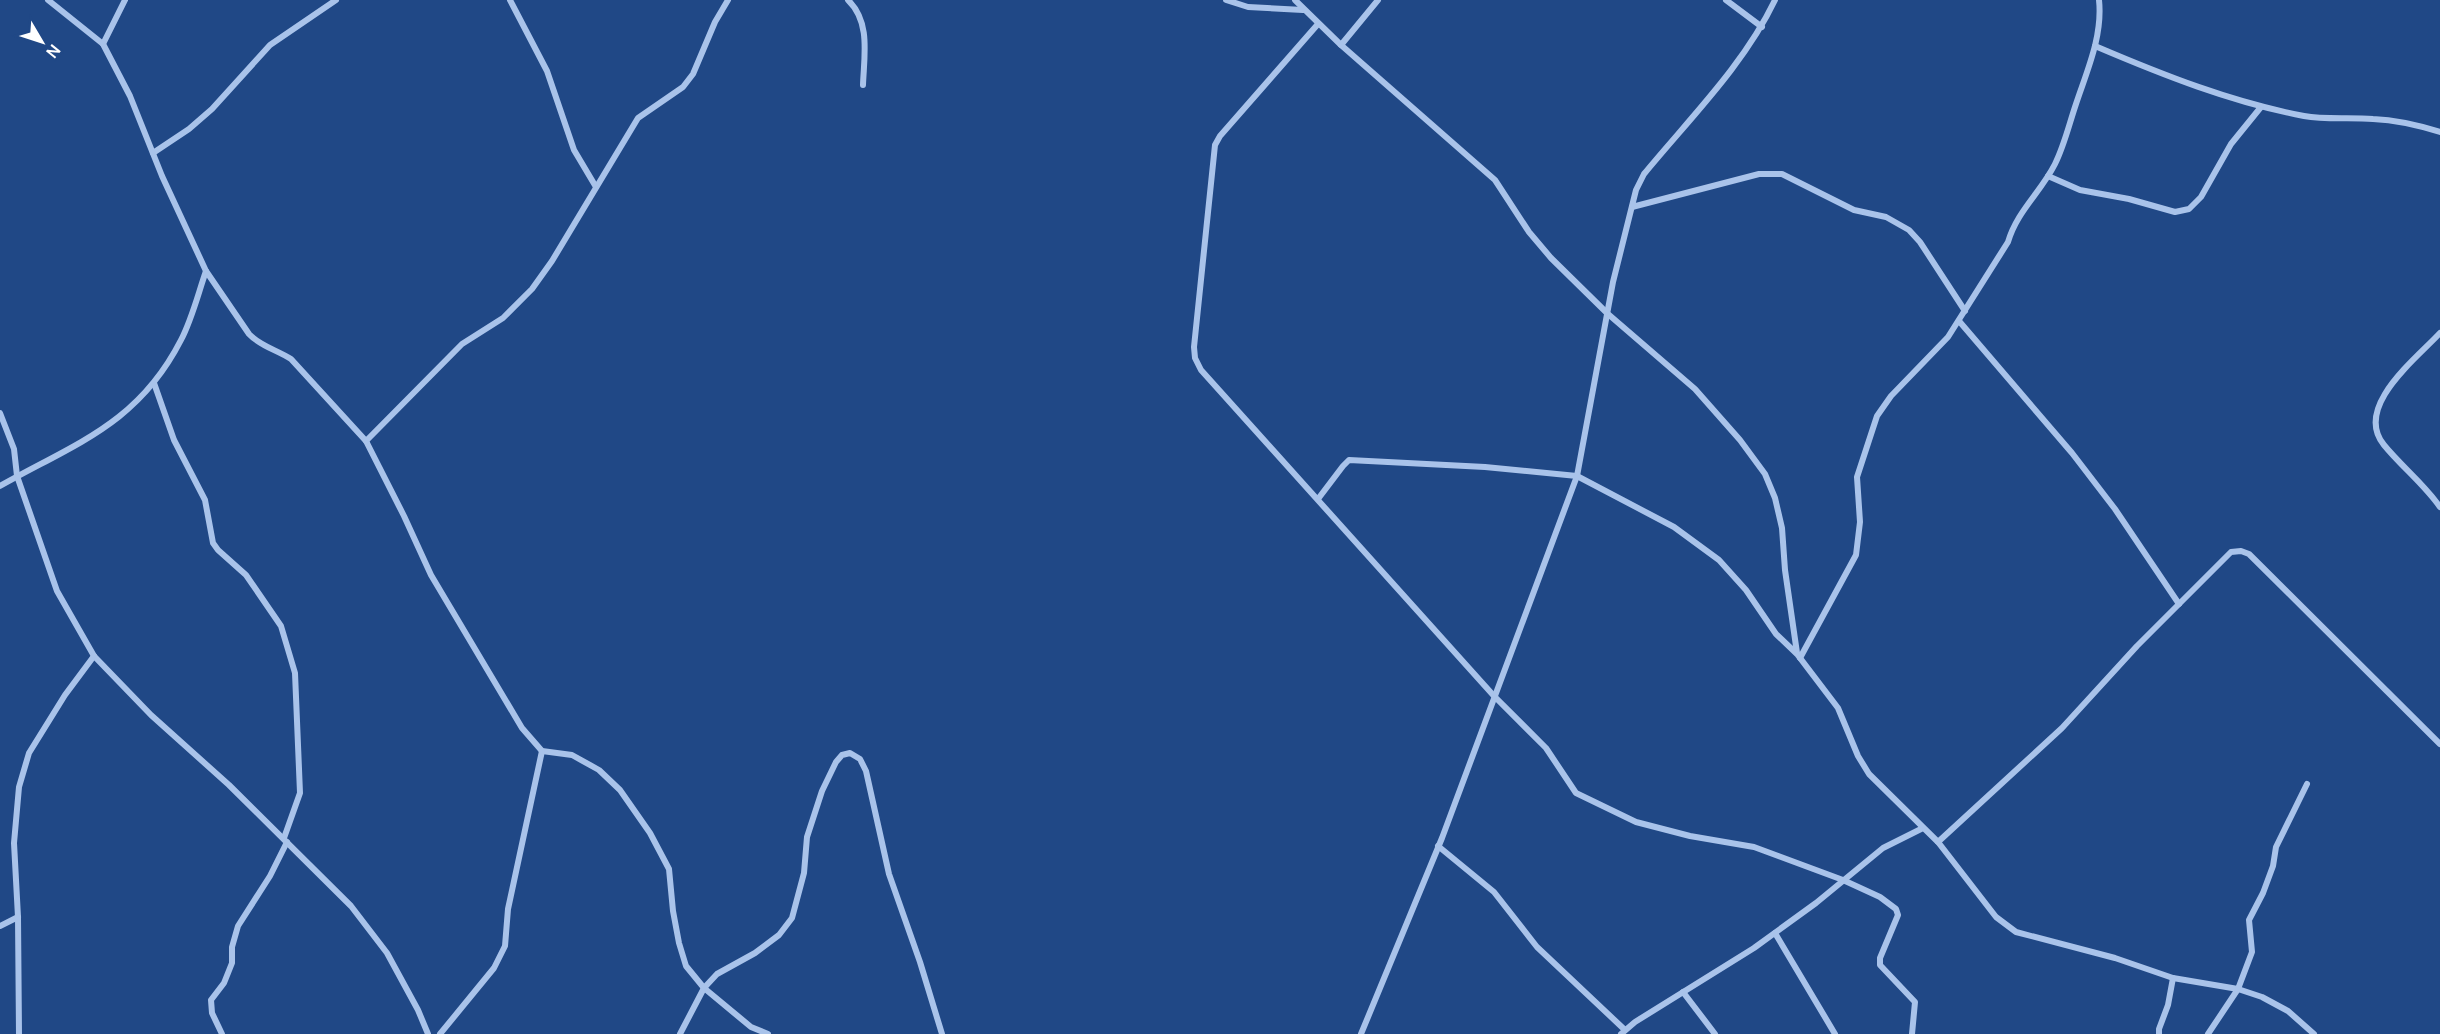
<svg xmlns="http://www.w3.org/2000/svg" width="2440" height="1034" font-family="Manrope,sans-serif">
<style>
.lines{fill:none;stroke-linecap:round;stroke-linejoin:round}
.street{stroke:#a9c3ea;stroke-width:6}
</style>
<rect width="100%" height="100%" fill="#204886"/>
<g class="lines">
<g class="street">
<path d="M48,0L103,44L130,96L162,176L206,271L249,334C260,346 277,350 291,359L366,441L404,516L431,575L522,728L542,751L572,755L599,770L620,790L650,833L669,869L673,911L679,943L686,966L704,988L751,1027L768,1034"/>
<path d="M510,0L547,71L574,150L596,187"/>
<path d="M848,0C871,22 864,56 863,85"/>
<path d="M1226,0L1248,7L1303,10"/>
<path d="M1295,0L1341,45L1495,180L1529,232L1551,258L1608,314L1695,389L1740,440L1765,474L1775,498L1782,528L1785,570L1797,653"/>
<path d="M1726,0L1762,27"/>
<path d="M1318,24L1220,136L1215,145L1194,347L1195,358L1201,370L1494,696L1546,748L1576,793L1636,822L1690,836L1754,847L1843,880L1880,897L1896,909L1898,915L1880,958V965L1915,1002L1912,1034"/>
<path d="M103,44L125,0"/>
<path d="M1341,45L1378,0"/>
<path d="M2095,46C2163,75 2231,102 2304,116C2326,120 2350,117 2373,119C2396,120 2418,125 2440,132"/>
<path d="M153,153L189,129L212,109L270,45L336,0"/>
<path d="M2048,176L2080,190L2129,199L2175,212L2189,209L2201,197L2231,144L2261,107"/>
<path d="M1632,207L1759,174H1782L1854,210L1886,217L1909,230L1920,242L1965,311"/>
<path d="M1959,321L2072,453L2115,509L2179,604"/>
<path d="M2440,333C2416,359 2353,407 2384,445C2402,467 2424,484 2440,507"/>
<path d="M154,383L174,440L205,500L213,543L218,550L246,575L281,626L295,673L300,793L284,838"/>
<path d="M0,413L14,449L17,476L57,591L94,656L151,715L229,785L351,906L387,953L418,1010L428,1034"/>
<path d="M366,441L462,344L503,318L532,289L552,261L638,118L683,87L693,74L715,22L728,0"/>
<path d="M0,486C76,443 138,424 181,340C192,319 198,294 206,271"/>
<path d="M1318,499L1343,466L1349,460L1485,467L1577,476L1674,527L1719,560L1746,590L1776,634L1797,654L1838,708L1858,756L1869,774L1938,842L1996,917L2016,932L2115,958L2173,978L2238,989L2262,997L2288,1011L2314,1034"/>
<path d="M1800,658L1856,555L1860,522L1857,477L1877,416L1891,396L1948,337L2008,242C2017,211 2041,192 2055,164C2064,146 2069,125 2075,107C2086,73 2103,37 2099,0"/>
<path d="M1938,842L2062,728L2137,646L2231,552L2241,551L2249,554L2440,744"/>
<path d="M1438,846L1494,892L1537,947L1625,1030"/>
<path d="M0,926L18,917"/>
<path d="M1775,933L1835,1034"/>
<path d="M1683,992L1715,1034"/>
<path d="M19,1034L18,917L14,843L19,787L29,753L65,695L94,656"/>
<path d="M222,1034L212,1013L211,1000L224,983L232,963V947L238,926L270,876L287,842"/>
<path d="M440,1034L494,968L505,946L508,909L542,751"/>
<path d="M680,1034L704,988L717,974L755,953L779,935L792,918L804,873L807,837L822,791L836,762L842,755L850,753L860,759L866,771L889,874L920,962L942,1034"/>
<path d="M1361,1034L1442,838L1577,476L1613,282L1636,190L1644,174C1690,118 1744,65 1775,0"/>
<path d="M1621,1034L1635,1022L1754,948L1816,903L1883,848L1923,828"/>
<path d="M2159,1034V1029L2168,1005L2173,978"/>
<path d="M2208,1034L2238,989L2252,952L2249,920L2263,893L2273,866L2276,847L2307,784"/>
</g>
</g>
<g transform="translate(42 42) rotate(129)" stroke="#204886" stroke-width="4.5" paint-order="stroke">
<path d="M0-4.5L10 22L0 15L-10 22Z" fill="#ffffff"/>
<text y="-9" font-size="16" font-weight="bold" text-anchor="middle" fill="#ffffff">N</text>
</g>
</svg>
